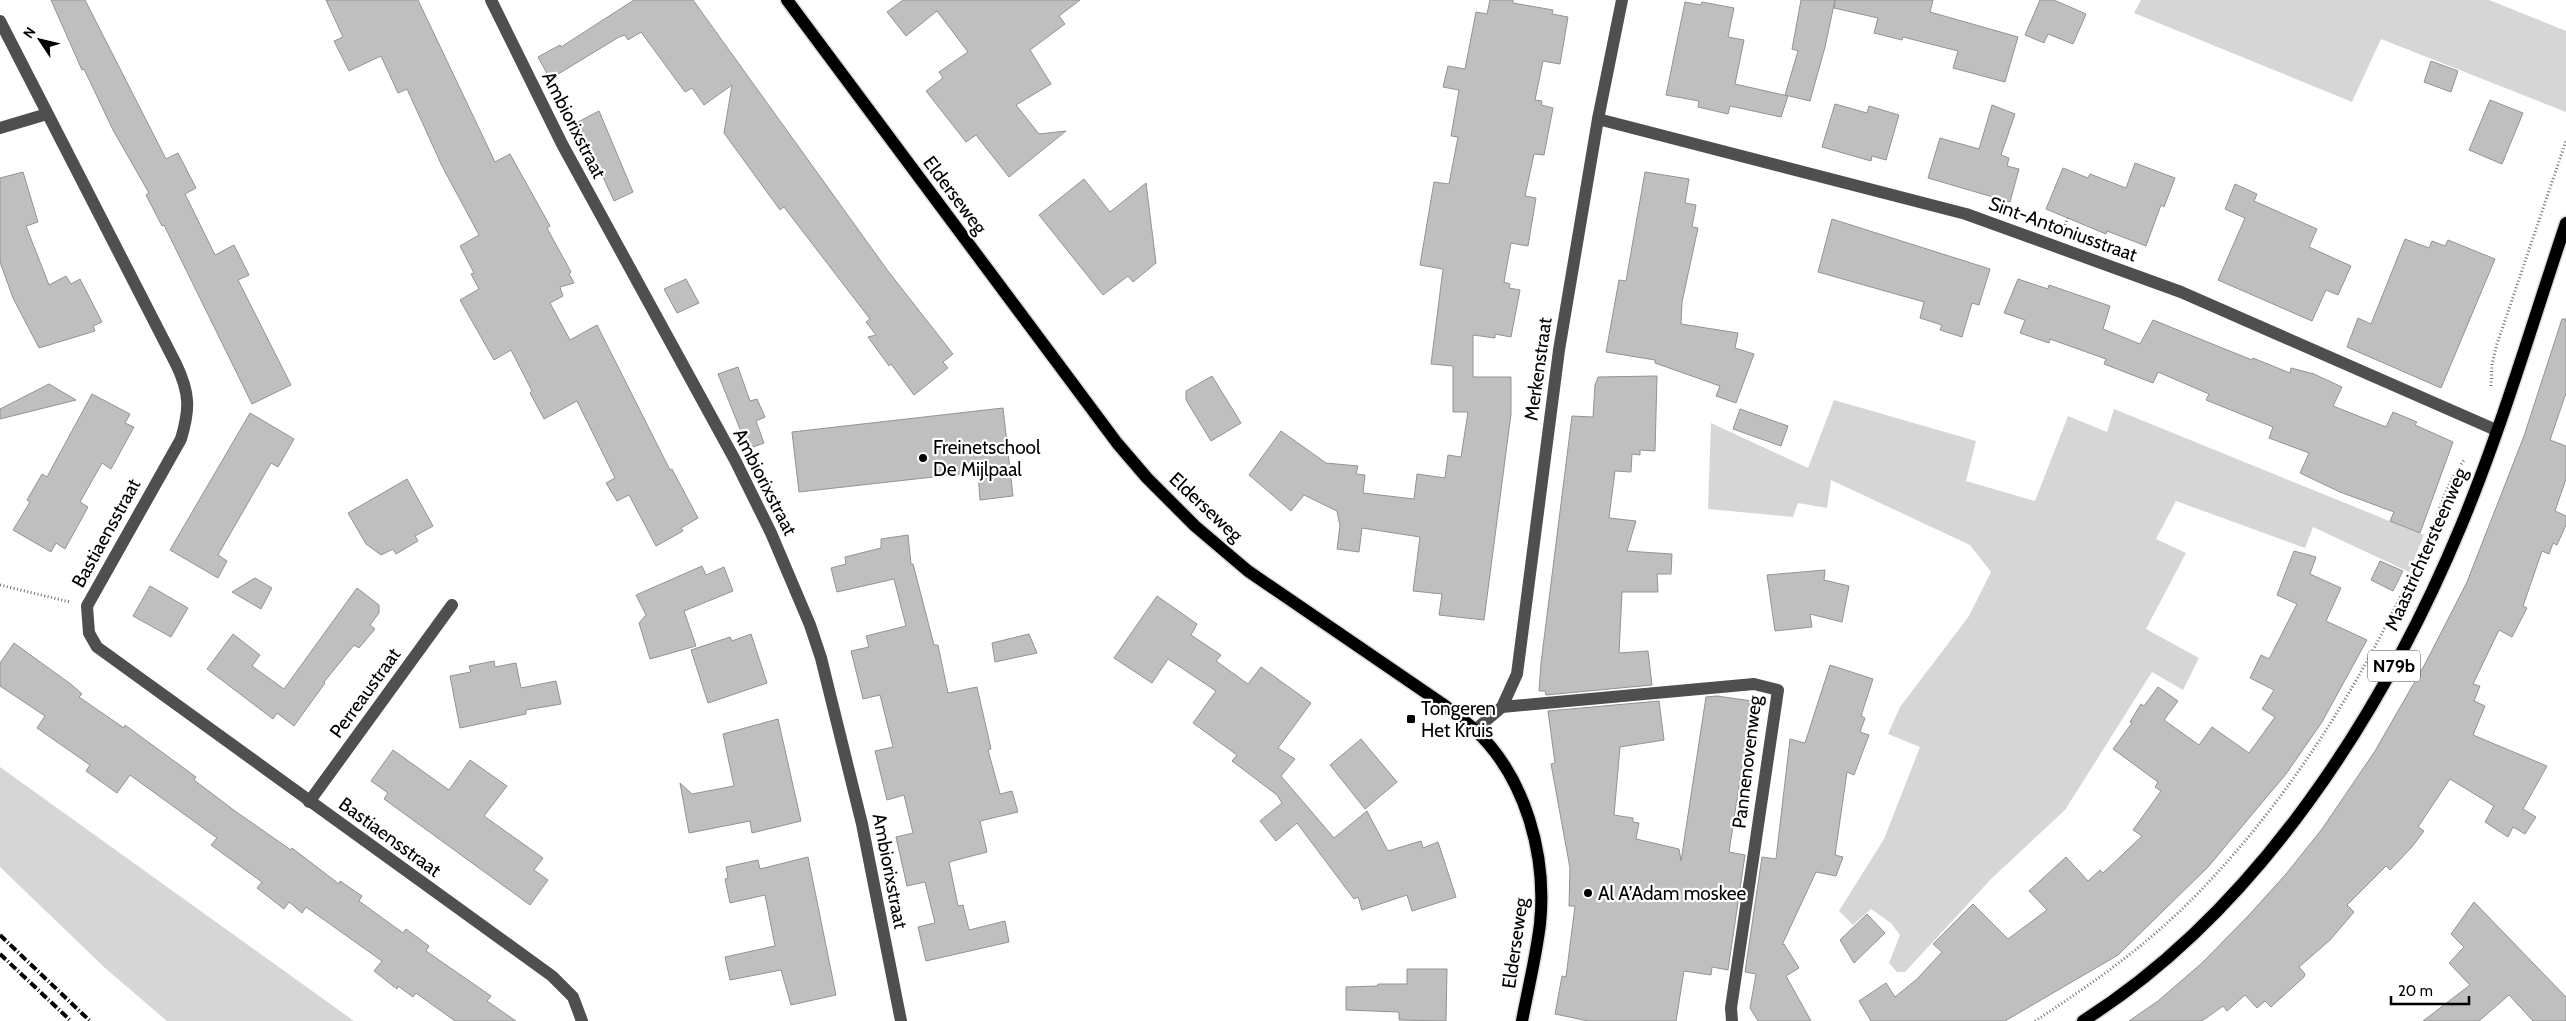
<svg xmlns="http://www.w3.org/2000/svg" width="2566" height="1021" font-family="Cabin,sans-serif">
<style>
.green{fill:#d6d6d6}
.building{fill:#bfbfbf;stroke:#939393}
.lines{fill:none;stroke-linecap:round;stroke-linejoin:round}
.major-casing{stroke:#dbdbdb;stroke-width:15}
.path{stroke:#717171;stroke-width:3;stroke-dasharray:1 2.5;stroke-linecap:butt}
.minor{stroke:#4f4f4f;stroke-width:12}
.major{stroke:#000;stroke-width:12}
.rail{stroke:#000;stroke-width:4;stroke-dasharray:8 2.5 1 2.5;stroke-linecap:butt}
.poi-dot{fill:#000;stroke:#fff;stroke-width:2}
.labels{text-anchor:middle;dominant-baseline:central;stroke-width:4.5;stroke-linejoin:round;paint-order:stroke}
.shield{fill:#fff;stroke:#4c4c4c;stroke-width:1}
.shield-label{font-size:18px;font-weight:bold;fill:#000}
.street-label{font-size:19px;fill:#000;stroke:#fff}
.poi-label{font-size:19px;fill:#000;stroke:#fff;text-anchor:start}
</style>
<rect width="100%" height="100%" fill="#fff"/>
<g class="green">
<path d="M2141,0H2489L2566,31V112L2381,39L2352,102L2134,13Z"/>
<path d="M1834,400L1976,441L1966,481L2035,501L2068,416L2107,432L2114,409L2424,535L2409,572L2313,527L2305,548L2176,501L2156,539L2186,553L2146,629L2199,658L2183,690L2152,672L2065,810L1991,879L1905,972H1897L1889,963L1900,935L1891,923L1871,909L1853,925L1839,911L1884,839L1920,747L1888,734L1900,707L1969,616L1991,572L1970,545L1831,480L1827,508L1798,503L1793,517L1708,509L1711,423L1808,468Z"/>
<path d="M0,767L354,1021H167L105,968L0,867Z"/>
</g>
<g class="building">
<path d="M51,0H85L166,159L178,153L196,188L185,194L215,255L234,245L249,275L238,280L291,385L252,404L164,225L162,226L146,195L149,193L113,130L84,69L82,70Z"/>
<path d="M326,0H418L495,162L510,154L550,226L547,228L571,272L569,274L574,283L560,287L563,296L550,303L570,340L597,325L670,470L672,469L698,518L681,528L683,531L656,546L629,495L617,501L606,483L615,478L577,401L544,419L530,393L532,391L511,350L494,360L460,300L479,289L471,274L474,273L460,246L479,235L442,166L407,89L398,93L381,56L349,71L334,41L343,37Z"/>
<path d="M634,0H693L888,271L953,354L943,362L948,368L914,395L891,364L889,366L868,337L876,335L866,322L870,319L784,207L780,210L724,133L732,85L704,105L692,88L685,92L641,32L628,40L625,35L619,37L550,79L538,57L560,45L561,47Z"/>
<path d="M903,0H1080L1059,16L1065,24L1030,50L1051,84L1016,105L1039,134L1066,131L1009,177L976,135L966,142L926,91L943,78L939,72L968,52L937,11L906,36L887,12Z"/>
<path d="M1490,0H1513V3L1553,10L1552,14L1568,17L1560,64L1543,61L1535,100L1542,101L1541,105L1553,108L1544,155L1534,154L1525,196L1536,198L1528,246L1511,243L1504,282L1510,284L1509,288L1520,290L1511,337L1495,334V338L1473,335V377H1511V414L1484,620L1439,615L1442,594L1413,591L1420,537L1362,528L1359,552L1337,549L1340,526L1337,511L1304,495L1291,511L1249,475L1281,431L1326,463L1358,466L1356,474L1365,475L1363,493L1414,499L1417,474L1445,478L1448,455L1461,457L1468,412H1453V366L1431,364L1443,269L1420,265L1434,182L1449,184L1458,137L1451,136L1459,90L1443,87L1448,66L1465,69L1476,12L1487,14Z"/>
<path d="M1801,0H1835L1825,47L1810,101L1785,95L1798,51L1792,49Z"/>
<path d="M1835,0H1933L1930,12L2018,37L2005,82L1953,68L1958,51L1903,37L1902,40L1874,33L1878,18L1834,8Z"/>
<path d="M2040,0H2054L2086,14L2073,44L2048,34L2044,43L2025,35Z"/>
<path d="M1685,2L1701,5L1702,2L1734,8L1728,37L1744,40L1735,84L1788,96L1781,117L1730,106L1728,114L1698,107L1699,101L1666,95Z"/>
<path d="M2431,61L2458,71L2451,92L2424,82Z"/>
<path d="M2490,100L2523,113L2502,164L2469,150Z"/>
<path d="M1835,104L1867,113L1869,106L1899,115L1886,160L1872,156L1871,161L1822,147Z"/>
<path d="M1992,105L2015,114L2001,155L2009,158L2007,166L2019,169L2010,202L1928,178L1940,138L1979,149Z"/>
<path d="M599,111L633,192L614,201L578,122Z"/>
<path d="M2135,163L2175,178L2164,207L2161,205L2146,246L2107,231L2106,234L2046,209L2063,168L2088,178L2090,174L2126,188Z"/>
<path d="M23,172L38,222L26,226L49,285L66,276L71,284L80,279L102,322L93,326L95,331L39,348L13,298L0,262V178Z"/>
<path d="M1645,172L1689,179L1685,203L1696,205L1692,227L1698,228L1682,302L1681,324L1738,333L1735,348L1754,354L1736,403L1716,396L1720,386L1655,363V360L1606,352L1619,280L1626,281Z"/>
<path d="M1084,179L1110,212L1146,183L1156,263L1133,282L1128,276L1103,295L1039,215Z"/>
<path d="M2235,184L2257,194L2254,201L2317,229L2309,247L2351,266L2338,295L2326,290L2312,321L2218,280L2245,218L2225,209Z"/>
<path d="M1832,219L1990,269L1979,305L1972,303L1962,337L1940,330L1942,325L1920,318L1924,302L1818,272Z"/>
<path d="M2405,239L2429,248L2432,241L2445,246L2448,240L2495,259L2441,388L2347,347L2358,318L2371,324Z"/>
<path d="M686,279L699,303L677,313L664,289Z"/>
<path d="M2018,279L2048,289L2049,285L2110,306L2103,329L2140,344L2153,320L2252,360L2253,358L2290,373L2291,368L2314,374L2342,387L2333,406L2386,427L2393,412L2417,422L2415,425L2453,442L2420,533L2390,521L2394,512L2340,492L2300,473L2309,453L2269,438L2273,427L2206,400L2209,394L2158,372L2153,383L2104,364L2106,359L2050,339L2049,343L2020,333L2025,320L2004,313Z"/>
<path d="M2562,319H2566V393L2550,440L2566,446V479L2555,511L2566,516V525L2557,545L2553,543L2549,554L2542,551L2523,606L2527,608L2512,637L2499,630L2473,684L2480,686L2474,701L2485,706L2473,735L2547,766L2523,809L2536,817L2525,834L2513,827L2508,837L2485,822L2494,806L2450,779L2418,827L2424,831L2411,848L2390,870L2386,866L2347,905L2354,912L2330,940L2299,967L2305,974L2304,977L2271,1007L2265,1001L2257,1008L2245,995L2227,1011L2223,1006L2202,1021H2129L2158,1001L2202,963L2249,915L2286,874L2322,829L2375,751L2425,664L2467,582L2524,436Z"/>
<path d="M738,367L750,401L757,399L765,417L756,421L764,443L748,449L718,374Z"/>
<path d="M1212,376L1241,423L1211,441L1186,400V391Z"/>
<path d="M1657,376L1655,451L1640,450V455L1632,454L1631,472L1615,471L1609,518L1636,521L1627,551L1672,554L1671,574H1657L1658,592H1622L1619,653L1648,651L1652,685L1546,695L1545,691H1539L1541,663L1572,416L1593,417L1595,385L1598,377Z"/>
<path d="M49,384L76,400L0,419V409Z"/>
<path d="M92,394L130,414L125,423L134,427L111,469L102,463L80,502L88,507L65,549L56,543L51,552L13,530L30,502L27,500L42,474L47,477Z"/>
<path d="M1003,408L1013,496L980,500L978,472L799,492L792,432Z"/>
<path d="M1740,409L1788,426L1781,446L1733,429Z"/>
<path d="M250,413L294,439L278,467L271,463L218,555L227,561L218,578L170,550Z"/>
<path d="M407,479L433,526L415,536L418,541L396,554L393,549L381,555L366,544L348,513Z"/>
<path d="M908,535L911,564H913L934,645H938L948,693L977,687L991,749L988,750L1000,794L1012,791L1018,812L980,821L987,852L949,862L958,906L963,905L969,930L1005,921L1009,942L926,961L918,927L935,923L925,882L907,886L896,837L913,833L904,795L887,800L875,751L893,747L880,695L863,699L851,651L869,647L866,636L906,626L894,579L837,592L831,568L846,564L845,557L881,548V539Z"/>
<path d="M2294,551L2316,557L2310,574L2341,588L2326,621L2367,640L2322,722L2286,774L2208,867L2118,955L2005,1021H1871L1859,1001L1886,983L1895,997L1917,979L1942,952L1933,944L1973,904L2008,939L2047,910L2029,891L2066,857L2088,881L2100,870L2103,873L2142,836L2133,830L2161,791L2155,787L2158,782L2113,749L2132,723L2130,722L2141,704L2144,706L2158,687L2178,701L2164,720L2199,745L2212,727L2249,753L2275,717L2262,709L2274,690L2250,678L2261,655L2269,659L2297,604L2277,595Z"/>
<path d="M2380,561L2403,571L2393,591L2371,580Z"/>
<path d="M702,566L706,575L724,567L733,591L684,611L696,646L650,659L639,623L646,615L636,595Z"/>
<path d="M1825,570L1824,580L1849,586L1842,622L1810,614L1812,627L1775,631L1767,575Z"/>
<path d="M255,578L272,588L261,609L232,592Z"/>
<path d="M150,586L188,608L171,637L133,616Z"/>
<path d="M357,588L379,605V613L370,625L375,629L359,648L354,645L324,682L325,683L294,726L277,713L273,719L207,669L233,634L260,655L252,666L284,689Z"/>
<path d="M1157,596L1197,624L1191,635L1221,655L1216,661L1248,684L1261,667L1311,703L1278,748L1295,759L1281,776L1334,838L1367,811L1388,851L1421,841L1423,848L1438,842L1456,897L1412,911L1407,895L1362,910L1358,897L1354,899L1297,823L1276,841L1260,821L1282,803L1277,795L1232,761L1237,755L1193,723L1216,691L1168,659L1152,683L1114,658Z"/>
<path d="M751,634L767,683L708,703L691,650L730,637L732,641Z"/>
<path d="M1029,634L1037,653L995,662L992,643Z"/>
<path d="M14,643L72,685L82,694L79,697L124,728L125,725L196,777L194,780L235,811L291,850L292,848L339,884L340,881L362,896L359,901L403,933L406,929L429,946L426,951L491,996L487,1001L516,1021H455L416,993L413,997L398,986L397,989L374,971L382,961L306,907L302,913L289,902L284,909L257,888L262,882L211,845L217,838L130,775L117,793L86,771L90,765L37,728L45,716L0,686V663Z"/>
<path d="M494,661L495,667L516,663L521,688L556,681L561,704L526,710V714L460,728L450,676L471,672L469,666Z"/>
<path d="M1830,665L1873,679L1861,716L1865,718L1860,732L1869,735L1854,775L1847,772L1835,855L1843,857L1836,876L1816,872L1782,945L1784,944L1799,968L1786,976L1811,1021H1758L1750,1008L1756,974L1745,972L1762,857L1776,859L1790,739L1805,743Z"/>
<path d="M1717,696L1752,701L1729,852L1745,855L1728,970L1712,967L1711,975L1684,971L1676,1021H1588L1555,1014L1562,976L1566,977L1575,906H1569L1570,868L1551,764L1555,763L1548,711L1659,701L1664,740L1620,747L1614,815L1633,818V822L1639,823L1636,839L1679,849L1681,861L1706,697Z"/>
<path d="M778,719L801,821L752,833L750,821L689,833L680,783L692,794L734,786L723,734Z"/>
<path d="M1361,739L1397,782L1365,809L1330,765Z"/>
<path d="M393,750L449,790L470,760L507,786L484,816L543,858L534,870L548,880L530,905L384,799L388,793L371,781Z"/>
<path d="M808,857L836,995L791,1005L781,970L730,980L725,957L775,946L765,895L730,903L725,879L728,878L726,867L758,860L760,869Z"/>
<path d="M2474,902L2566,997V1021H2533L2509,995L2479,1021H2423L2470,985L2449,963L2464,947L2451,934Z"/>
<path d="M1867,914L1885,933L1854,963L1840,940Z"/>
<path d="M1407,969H1447L1446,1021L1399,1020V1012L1346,1010V987L1377,986L1378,984H1407Z"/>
</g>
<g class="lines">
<defs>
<g id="major">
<path d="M787,0L1117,443L1147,478L1195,526L1248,571L1444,705C1454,713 1465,721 1474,729C1526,777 1547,856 1540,924C1536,957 1528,989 1522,1021"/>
<path d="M2083,1021C2258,910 2383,713 2461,526C2502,427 2532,324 2566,223"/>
</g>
</defs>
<use href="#major" class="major-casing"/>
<g class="path">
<path d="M2065,225L2068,218"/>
<path d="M2491,386L2492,364L2497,344L2566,141"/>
<path d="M0,585L70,602"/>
<path d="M2035,1021C2086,988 2136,953 2180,911C2261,833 2328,736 2380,637C2398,602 2415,567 2431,531C2441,506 2448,480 2465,459"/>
</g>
<g class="minor">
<path d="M491,0L562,144L735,460L771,533L810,625L821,658L862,824L901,1021"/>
<path d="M0,21L176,364C190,393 190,409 181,439L87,606L89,633L97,647L552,976L573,997L582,1021"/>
<path d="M1598,119L1966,214L2181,292L2496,430"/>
<path d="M0,128L47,114"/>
<path d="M1502,707L1754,684L1778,690L1731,1008L1732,1021"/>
<path d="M1475,730L1502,707L1517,674L1559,350L1598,119L1622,0"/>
<path d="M309,802L452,605"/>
</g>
<use href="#major" class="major"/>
<g class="rail">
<path d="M0,935L90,1021"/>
<path d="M0,954L71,1021"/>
</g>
</g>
<g class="poi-dot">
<circle cx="923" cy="458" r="5"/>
<rect x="1406" y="714" width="10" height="10" rx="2.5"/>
<circle cx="1588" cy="893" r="5"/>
</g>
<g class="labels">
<rect class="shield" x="2368" y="650.5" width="52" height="31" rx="4"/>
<g class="shield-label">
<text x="2394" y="666">N79b</text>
</g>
<g class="street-label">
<text transform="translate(574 125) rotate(63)">Ambiorixstraat</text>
<text transform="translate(955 195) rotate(53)">Elderseweg</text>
<text transform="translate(2063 229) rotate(20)">Sint-Antoniusstraat</text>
<text transform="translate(1538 369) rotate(-82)">Merkenstraat</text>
<text transform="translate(765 482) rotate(63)">Ambiorixstraat</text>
<text transform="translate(1206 507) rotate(43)">Elderseweg</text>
<text transform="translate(106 533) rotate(-61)">Bastiaensstraat</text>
<text transform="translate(2426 549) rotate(-66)">Maastrichtersteenweg</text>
<text transform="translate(365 693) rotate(-54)">Perreaustraat</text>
<text transform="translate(1747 762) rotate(-83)">Pannenovenweg</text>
<text transform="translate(390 837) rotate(36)">Bastiaensstraat</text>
<text transform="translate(890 871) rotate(79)">Ambiorixstraat</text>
<text transform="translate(1515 943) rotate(-82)">Elderseweg</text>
</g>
<g class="poi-label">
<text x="933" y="447">Freinetschool<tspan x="933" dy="22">De Mijlpaal</tspan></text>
<text x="1421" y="708">Tongeren<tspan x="1421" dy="22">Het Kruis</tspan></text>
<text x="1598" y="893">Al A’Adam moskee</text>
</g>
</g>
<g transform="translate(40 40) rotate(305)" stroke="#ffffff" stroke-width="4" paint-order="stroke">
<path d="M0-4L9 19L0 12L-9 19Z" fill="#000000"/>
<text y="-8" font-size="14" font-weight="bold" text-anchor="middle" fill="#000000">N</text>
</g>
<path d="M2391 996v8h78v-8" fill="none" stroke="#000000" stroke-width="2.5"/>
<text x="2398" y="996" font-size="15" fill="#000000" stroke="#ffffff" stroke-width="4" paint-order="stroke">20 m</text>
</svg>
